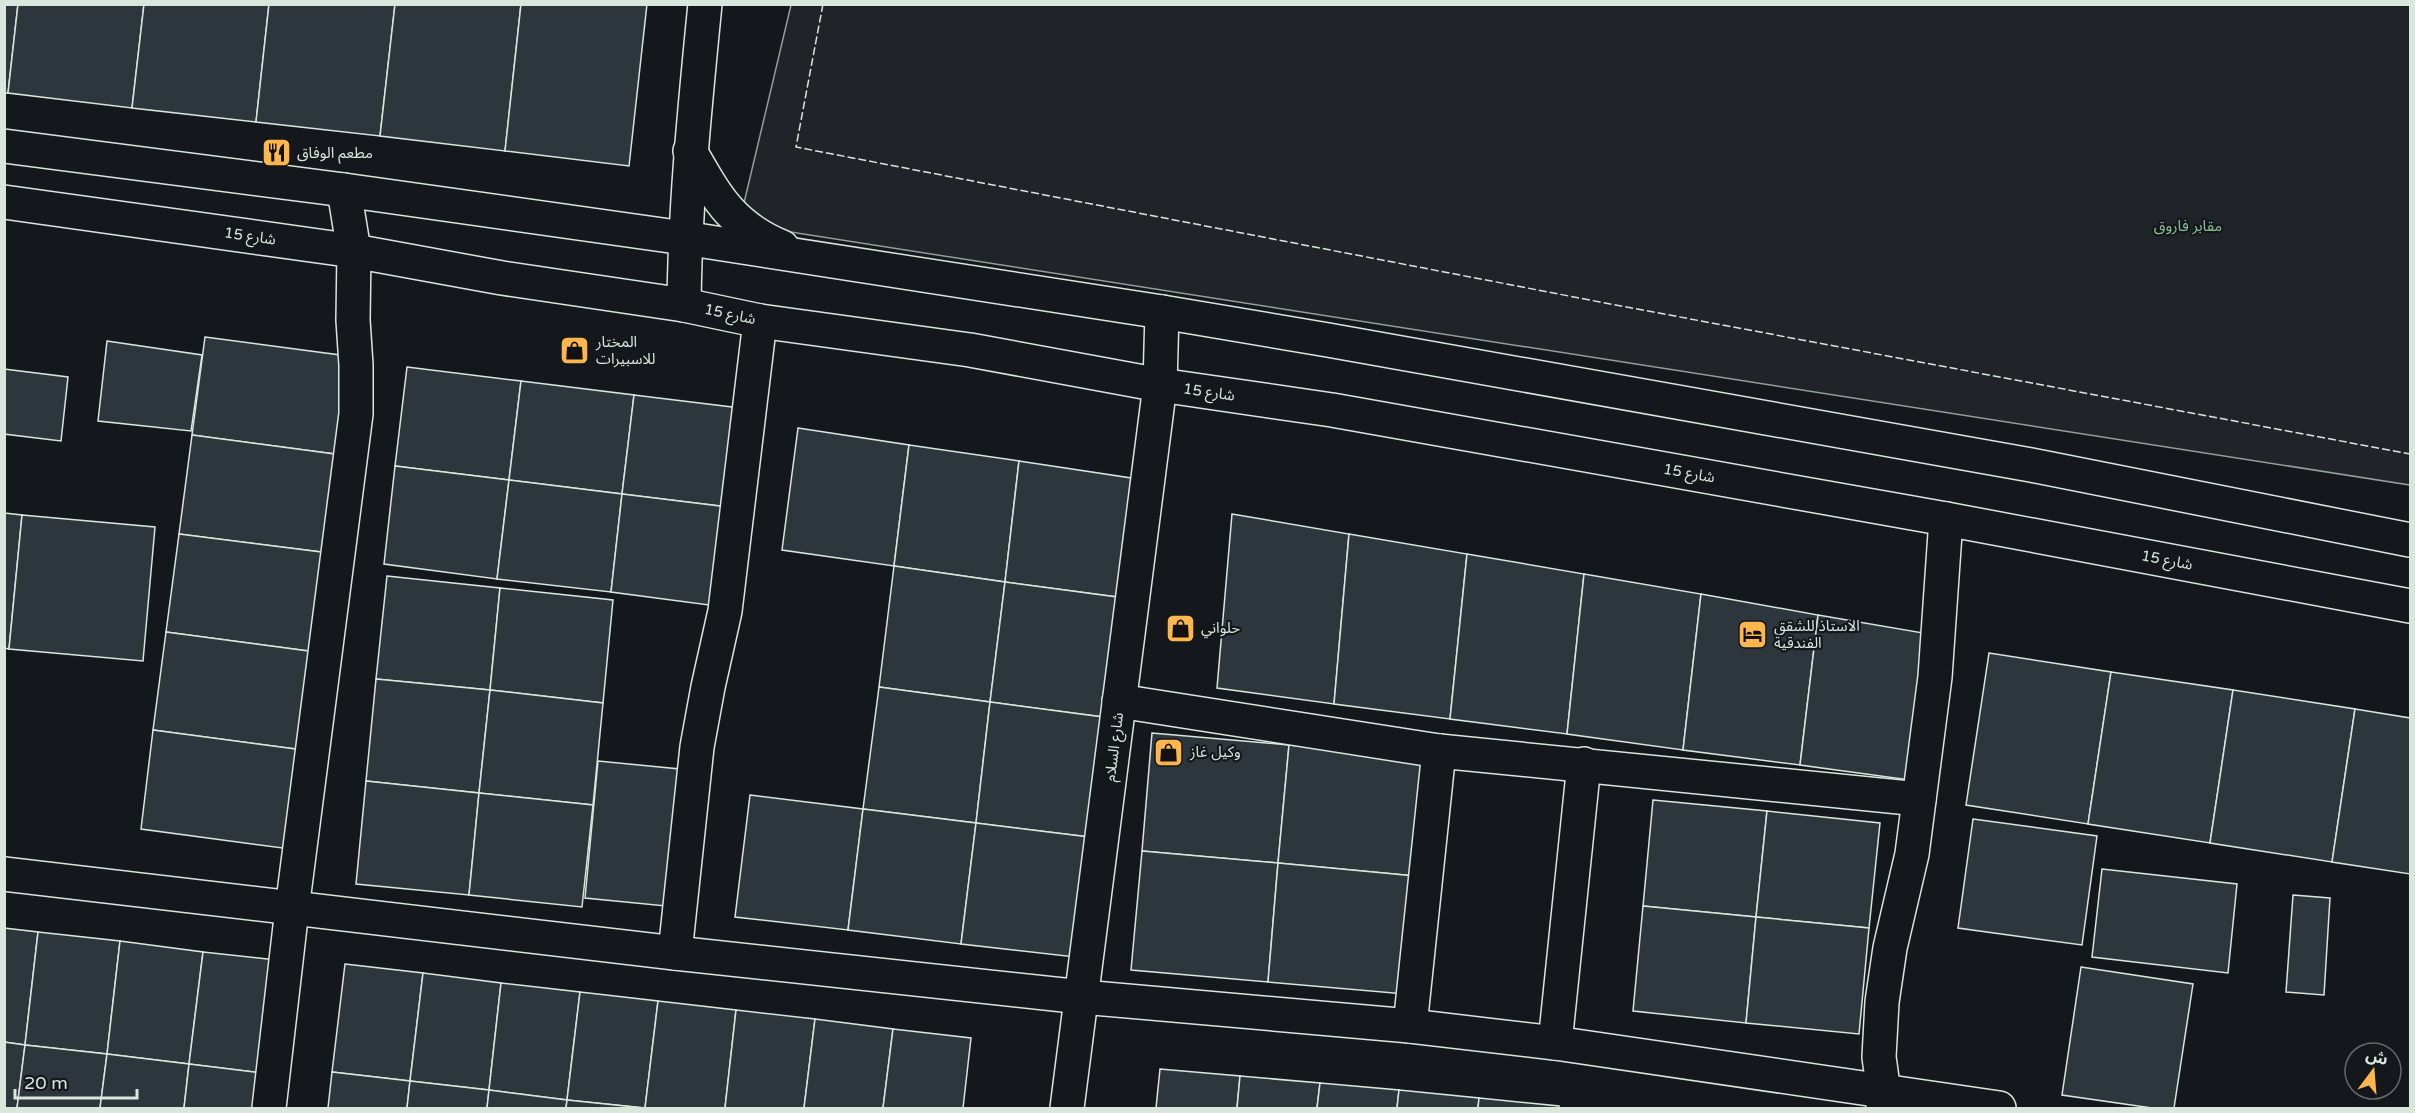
<svg xmlns="http://www.w3.org/2000/svg" width="2415" height="1113" font-family="'Varela Round','Noto Sans Arabic',sans-serif">
<style>
.green{fill:#202428;stroke:#939e99;stroke-width:1.5}
.building{fill:#2c363c;stroke:#d8e6dc;stroke-width:1.5}
.lines{fill:none;stroke-linecap:round;stroke-linejoin:round}
.street-casing{stroke:#d8e6dc;stroke-width:36}
.secondary-casing{stroke:#d8e6dc;stroke-width:36}
.street{stroke:#14181c;stroke-width:33}
.secondary{stroke:#14181c;stroke-width:33}
.fence{stroke:#d8e6dc;stroke-width:1.5;stroke-dasharray:8 3;stroke-linecap:butt}
.labels{text-anchor:middle;dominant-baseline:central;stroke-width:4.5;stroke-linejoin:round;paint-order:stroke}
.poi-label{font-size:15px;fill:#d8e6dc;stroke:#14181c;text-anchor:start}
.park-label{font-size:15px;fill:#8ac095;stroke:#14181c}
.street-label{font-size:15px;fill:#d8e6dc;stroke:#14181c}
</style>
<rect width="100%" height="100%" fill="#14181c"/>
<path class="green" d="M791,5H2410V485L739,224Z"/>
<g class="building">
<path d="M4,4H18L8,93H4Z"/>
<path d="M18,4H144L132,108L8,93Z"/>
<path d="M144,4H269L256,122L132,108Z"/>
<path d="M269,4H395L380,136L256,122Z"/>
<path d="M395,4H521L505,151L380,136Z"/>
<path d="M521,4H647L629,166L505,151Z"/>
<path d="M205,337L355,357L342,455L192,435Z"/>
<path d="M107,341L202,355L191,431L98,421Z"/>
<path d="M407,367L521,381L509,480L395,466Z"/>
<path d="M4,369L68,377L61,441L4,434Z"/>
<path d="M521,381L634,395L622,494L509,480Z"/>
<path d="M634,395L748,409L736,508L622,494Z"/>
<path d="M798,428L909,445L894,566L782,550Z"/>
<path d="M192,435L342,455L329,553L179,534Z"/>
<path d="M909,445L1019,461L1005,582L894,566Z"/>
<path d="M1019,461L1131,478L1117,597L1005,582Z"/>
<path d="M395,466L509,480L497,579L384,564Z"/>
<path d="M509,480L622,494L611,592L497,579Z"/>
<path d="M622,494L736,508L724,607L611,592Z"/>
<path d="M4,513L22,515L9,649L4,648Z"/>
<path d="M1232,514L1349,534L1334,704L1217,688Z"/>
<path d="M22,515L155,527L143,661L9,649Z"/>
<path d="M179,534L329,553L316,652L166,632Z"/>
<path d="M1349,534L1467,554L1450,719L1334,704Z"/>
<path d="M1467,554L1584,574L1567,734L1450,719Z"/>
<path d="M894,566L1005,582L990,702L879,687Z"/>
<path d="M1584,574L1701,594L1683,750L1567,734Z"/>
<path d="M387,576L500,588L490,690L376,679Z"/>
<path d="M1005,582L1117,597L1103,717L990,702Z"/>
<path d="M500,588L613,600L603,703L490,690Z"/>
<path d="M1701,594L1818,615L1800,765L1683,750Z"/>
<path d="M1818,615L1935,635L1917,781L1800,765Z"/>
<path d="M166,632L316,652L303,750L153,730Z"/>
<path d="M1989,653L2111,672L2088,824L1966,805Z"/>
<path d="M2111,672L2233,690L2210,843L2088,824Z"/>
<path d="M376,679L490,690L479,793L366,781Z"/>
<path d="M879,687L990,702L976,823L863,809Z"/>
<path d="M490,690L603,703L593,805L479,793Z"/>
<path d="M2233,690L2355,709L2332,862L2210,843Z"/>
<path d="M990,702L1103,717L1089,837L976,823Z"/>
<path d="M2355,709L2410,718V874L2332,862Z"/>
<path d="M153,730L303,750L290,849L141,829Z"/>
<path d="M1152,733L1289,745L1278,863L1142,851Z"/>
<path d="M1289,745L1425,757L1415,876L1278,863Z"/>
<path d="M598,761L690,770L676,907L585,898Z"/>
<path d="M366,781L479,793L469,895L356,884Z"/>
<path d="M479,793L593,805L582,907L469,895Z"/>
<path d="M750,795L863,809L848,930L735,917Z"/>
<path d="M1653,800L1767,811L1756,917L1643,906Z"/>
<path d="M863,809L976,823L961,944L848,930Z"/>
<path d="M1767,811L1880,823L1869,928L1756,917Z"/>
<path d="M1973,819L2097,836L2082,945L1958,928Z"/>
<path d="M976,823L1089,837L1075,957L961,944Z"/>
<path d="M1142,851L1278,863L1268,982L1131,970Z"/>
<path d="M1278,863L1415,876L1405,994L1268,982Z"/>
<path d="M2102,869L2237,884L2228,973L2092,957Z"/>
<path d="M2293,895L2330,898L2324,995L2286,992Z"/>
<path d="M1643,906L1756,917L1746,1023L1633,1011Z"/>
<path d="M1756,917L1869,928L1859,1034L1746,1023Z"/>
<path d="M4,928L38,932L25,1045L4,1042Z"/>
<path d="M38,932L120,941L107,1054L25,1045Z"/>
<path d="M120,941L203,952L189,1064L107,1054Z"/>
<path d="M203,952L285,961L271,1074L189,1064Z"/>
<path d="M345,964L423,973L410,1081L332,1072Z"/>
<path d="M2081,967L2193,984L2174,1108H2152L2062,1095Z"/>
<path d="M423,973L501,983L489,1090L410,1081Z"/>
<path d="M501,983L580,992L567,1100L489,1090Z"/>
<path d="M580,992L658,1001L645,1108L567,1100Z"/>
<path d="M658,1001L736,1010L725,1108H645Z"/>
<path d="M736,1010L815,1019L804,1108H725Z"/>
<path d="M815,1019L893,1029L883,1108H804Z"/>
<path d="M893,1029L971,1038L963,1108H883Z"/>
<path d="M4,1042L25,1045L17,1108H4Z"/>
<path d="M25,1045L107,1054L100,1108H17Z"/>
<path d="M107,1054L189,1064L184,1108H100Z"/>
<path d="M189,1064L271,1074L267,1108H184Z"/>
<path d="M1160,1069L1240,1076L1237,1108H1156Z"/>
<path d="M332,1072L410,1081L407,1108H328Z"/>
<path d="M1240,1076L1320,1083L1317,1108H1237Z"/>
<path d="M410,1081L489,1090L487,1108H407Z"/>
<path d="M1320,1083L1399,1090L1397,1108H1317Z"/>
<path d="M489,1090L567,1100L566,1108H487Z"/>
<path d="M1399,1090L1479,1098L1478,1108H1397Z"/>
<path d="M1479,1098L1559,1106V1108H1478Z"/>
<path d="M567,1100L644,1108H566Z"/>
</g>
<g class="lines">
<defs>
<g id="street">
<path d="M1119,701L1439,751L1919,799"/>
<path d="M4,874L675,953L1082,997L1410,1026L1555,1043L1999,1108"/>
<path d="M675,953L697,747L708,687L725,611L760,321"/>
<path d="M1410,1026L1439,751"/>
<path d="M1555,1043L1584,764"/>
<path d="M269,1108L292,909L356,414V365L353,320L354,251L344,190"/>
<path d="M1883,1108L1884,1093L1879,1057L1882,1002L1890,948L1912,854L1935,677L1946,519"/>
</g>
<g id="secondary">
<path d="M4,146L344,190L684,238L1162,312L1328,340L2031,465L2410,540"/>
<path d="M690,151C716,196 731,226 782,247"/>
<path d="M4,202L354,251L502,278L684,305L760,321L970,350L1160,385L1332,410L1946,519L2410,606"/>
<path d="M684,305C685,204 695,105 705,4"/>
<path d="M1067,1108L1160,385L1162,312"/>
</g>
</defs>
<use href="#street" class="street-casing"/>
<use href="#secondary" class="secondary-casing"/>
<use href="#street" class="street"/>
<use href="#secondary" class="secondary"/>
<path class="fence" d="M823,4L796,147L1600,302L2410,454"/>
</g>
<defs>
<symbol id="restaurant-square" viewBox="-11 -11 22 22"><rect x="-9" y="-9" width="18" height="18" rx="4" fill="#ffb74d" stroke="#14181c"/><path d="M-5-6h1v4h1v-4h1v4h1v-4h1v5L-1.5 .5V6h-2V.5L-5-1ZM5-6V6H3V1.5H1.5Q1.5-4 5-6Z" fill="#111"/></symbol>
<symbol id="shop-square" viewBox="-11 -11 22 22"><rect x="-9" y="-9" width="18" height="18" rx="4" fill="#ffb74d" stroke="#14181c"/><path d="M-5-2.5h2.3a2.7 3.5 0 0 1 5.4 0H5L5.5 6h-11ZM-1.5-2.5h3a1.5 2.3 0 0 0-3 0Z" fill="#111"/></symbol>
<symbol id="hotel-square" viewBox="-11 -11 22 22"><rect x="-9" y="-9" width="18" height="18" rx="4" fill="#ffb74d" stroke="#14181c"/><path d="M-6-4.5h1.5V1H6V5H4.5V3h-9V5H-6ZM-4 0a1.8 1.8 0 1 1 3.6 0ZM.5 0V-2.5h3Q6-2.5 6 0Z" fill="#111"/></symbol>
</defs>
<g fill-rule="evenodd">
<use href="#restaurant-square" x="260" y="136" width="33" height="33"/>
<use href="#shop-square" x="558" y="334" width="33" height="33"/>
<use href="#shop-square" x="1164" y="612" width="33" height="33"/>
<use href="#hotel-square" x="1736" y="618" width="33" height="33"/>
<use href="#shop-square" x="1152" y="736" width="33" height="33"/>
</g>
<g class="labels">
<g class="poi-label">
<text x="297" y="153">مطعم الوفاق</text>
<text x="596" y="342">المختار<tspan x="596" dy="17">للاسبيرات</tspan></text>
<text x="1774" y="626">الاستاذ للشقق<tspan x="1774" dy="17">الفندقية</tspan></text>
<text x="1201" y="628">حلواني</text>
<text x="1190" y="752">وكيل غاز</text>
</g>
<g class="park-label">
<text x="2188" y="226">مقابر فاروق</text>
</g>
<g class="street-label">
<text transform="translate(250 236) rotate(8)">شارع 15</text>
<text transform="translate(730 314) rotate(12)">شارع 15</text>
<text transform="translate(1209 392) rotate(8)">شارع 15</text>
<text transform="translate(1689 473) rotate(10)">شارع 15</text>
<text transform="translate(2167 560) rotate(11)">شارع 15</text>
<text transform="translate(1114 747) rotate(-83)">شارع السلام</text>
</g>
</g>
<rect width="2415" height="1113" fill="none" stroke="#d8e6dc" stroke-width="12"/>
<g transform="translate(2373 1071) rotate(16)"><circle r="28" fill="#14181c" stroke="#626a69" stroke-width="1.5"/>
<path d="M0-4.5L10 22L0 15L-10 22Z" fill="#ffb74d"/>
<text y="-9" font-size="16" font-weight="bold" text-anchor="middle" fill="#d8e6dc">ش</text>
</g>
<path d="M15 1089v9h122v-9" fill="none" stroke="#d8e6dc" stroke-width="3"/>
<text x="24" y="1089" font-size="18" fill="#d8e6dc" stroke="#14181c" stroke-width="4.5" paint-order="stroke">20 m</text>
</svg>
